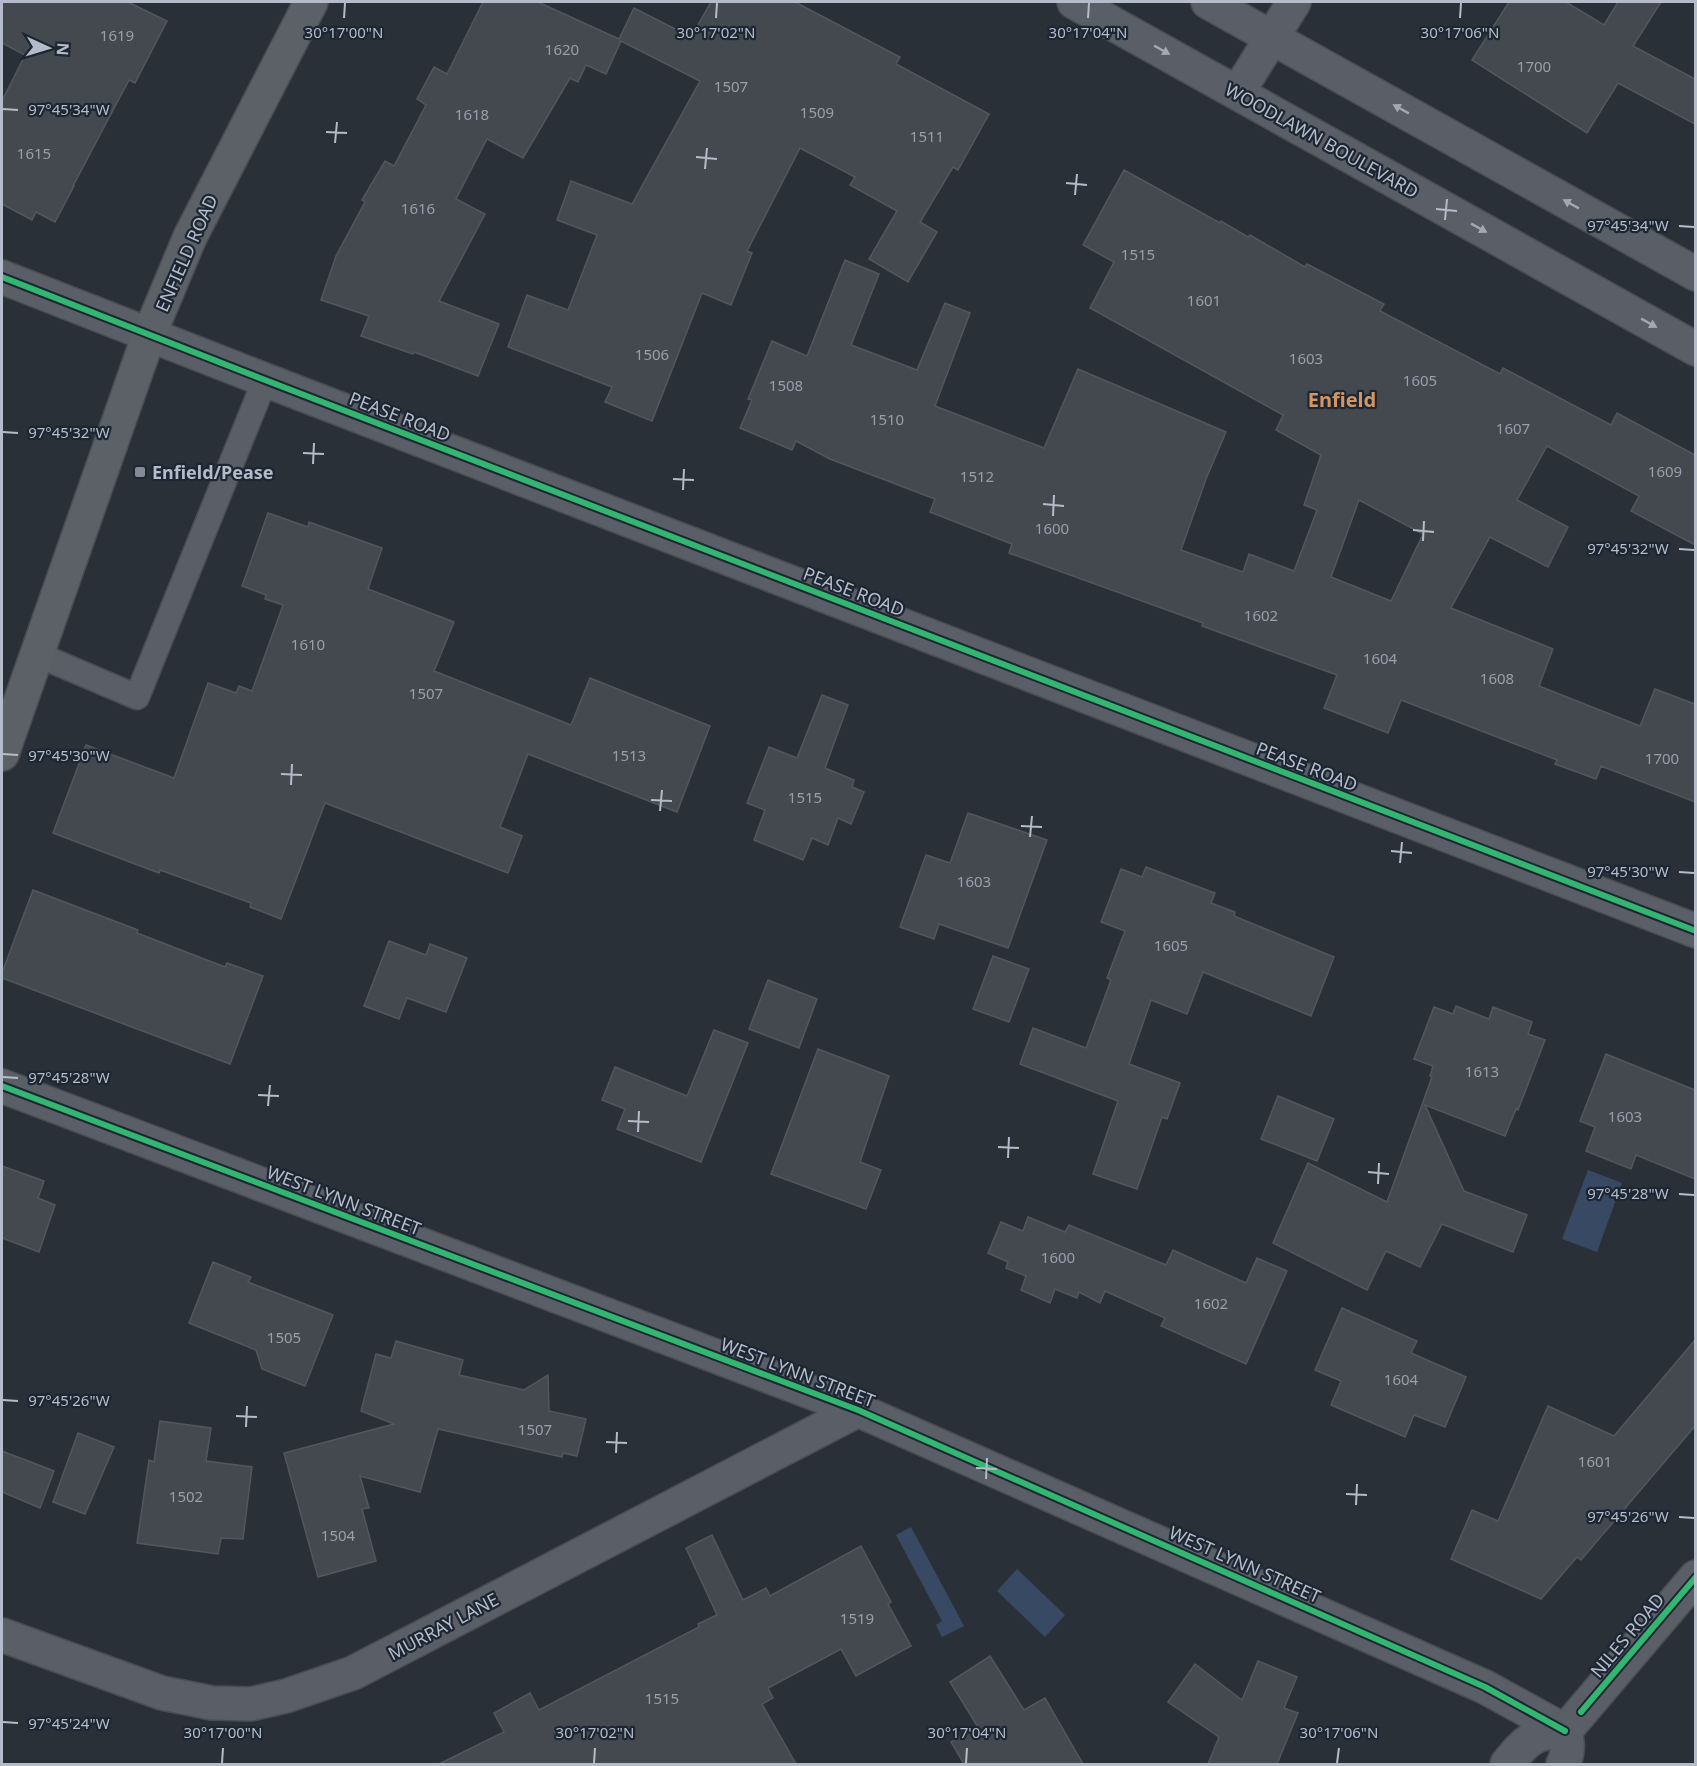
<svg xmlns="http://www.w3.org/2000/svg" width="1697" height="1766" font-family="'Noto Sans',sans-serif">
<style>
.water{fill:#384963}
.building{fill:#444950;stroke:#52575f;stroke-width:1.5;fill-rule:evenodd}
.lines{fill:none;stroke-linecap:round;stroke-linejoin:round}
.service-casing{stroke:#484c53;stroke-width:27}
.minor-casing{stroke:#484c53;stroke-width:36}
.primary-casing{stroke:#484c55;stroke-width:36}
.service{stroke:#5a5e66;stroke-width:24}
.minor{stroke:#5a5e66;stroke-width:33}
.primary{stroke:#5c6168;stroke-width:33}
.cycleway-casing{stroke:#1d2633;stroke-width:10}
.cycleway{stroke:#33b770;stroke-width:6}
.oneway{fill:#a2a9b5}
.ticks{fill:none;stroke:#b4bcc9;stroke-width:2}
.poi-dot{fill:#848b96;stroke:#1d2633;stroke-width:2}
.labels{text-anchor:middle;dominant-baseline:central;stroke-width:4.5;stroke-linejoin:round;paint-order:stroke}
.number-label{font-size:15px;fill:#989fab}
.street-label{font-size:18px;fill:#b4bcc9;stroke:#1d2633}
.poi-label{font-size:18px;font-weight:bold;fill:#b4bcc9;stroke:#1d2633;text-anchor:start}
.neighbourhood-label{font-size:20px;font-weight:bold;fill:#d59563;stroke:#1d2633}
.ticks-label{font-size:15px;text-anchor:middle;fill:#b4bcc9;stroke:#1d2633;stroke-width:4.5;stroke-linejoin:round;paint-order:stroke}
</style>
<rect width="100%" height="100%" fill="#2a3038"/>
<g class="water">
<path d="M1588,1170L1622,1183L1597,1252L1562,1239Z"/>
<path d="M911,1527L964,1626L942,1637L936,1625L942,1621L896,1535Z"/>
<path d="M1017,1569L1065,1615L1045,1637L997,1591Z"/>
</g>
<g class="building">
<path d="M2,2H128L167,21L135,83L129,80L73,186H74L55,222L36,212L32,220L2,204V101L25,55L2,43Z"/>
<path d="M483,2H538L619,39L634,8L691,37L711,2H795L900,57L896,64L989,114L958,170L953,167L920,222L937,232L908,282L869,259L897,211L850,185L855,177L800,148L747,251L752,253L731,305L702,293L652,421L605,402L612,387L508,347L527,295L568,310L597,235L557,220L571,181L632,204L700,81L621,41L606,74L586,65L578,82L570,78L523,158L487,139L456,199L485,214L439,301L499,324L478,376L414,352L413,354L361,336L369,316L321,300L336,256L365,202L362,200L385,161L394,166L426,105L417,99L434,67L447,74Z"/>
<path d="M1509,2H1566L1604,25L1618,2H1661L1633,46L1695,79V124L1618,83L1587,133L1472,60Z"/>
<path d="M1124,170L1220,223L1221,221L1248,237L1250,235L1305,267L1307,264L1384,304L1380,311L1500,374L1503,368L1611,425L1617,413L1695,455V545L1631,511L1639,496L1547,446L1517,500L1568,527L1548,567L1490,537L1451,608L1553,649L1539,686L1640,726L1655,689L1695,704V802L1601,766L1596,779L1555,764L1557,760L1401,700L1388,733L1324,708L1337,675L1202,626L1203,623L1009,553L1012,544L930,512L935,499L830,459L796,441L792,450L740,428L752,400L748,399L772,341L807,356L845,260L879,274L851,345L917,370L945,303L970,313L935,406L1044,448L1078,369L1226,432L1206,479L1181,550L1243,572L1249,554L1294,571L1317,510L1304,505L1321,455L1276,430L1283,415L1090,308L1114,262L1083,245ZM1359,500L1423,534L1391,601L1331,577Z"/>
<path d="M268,513L308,527L309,522L382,548L368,589L454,622L434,671L571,725L590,678L710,726L677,812L528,754L500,827L522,836L508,873L325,803L281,919L250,907L251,903L160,870L159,873L53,833L86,745L174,778L208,683L236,693L239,686L252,691L283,605L265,599L266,595L242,586Z"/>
<path d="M822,695L848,705L825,768L854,780L852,787L864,792L851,824L838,818L828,845L812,838L803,860L754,840L765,810L747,803L769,747L797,758Z"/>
<path d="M968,813L1047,840L1008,948L939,924L934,939L900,927L926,855L950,863Z"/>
<path d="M1146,867L1215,893L1211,903L1235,912L1234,916L1334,957L1311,1016L1203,972L1187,1014L1151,1000L1129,1064L1180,1083L1167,1119L1162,1117L1137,1189L1093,1174L1118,1101L1020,1064L1033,1028L1086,1048L1111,980L1107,978L1125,931L1101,922L1121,869L1142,877Z"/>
<path d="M33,890L138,930L137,933L225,967L227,963L263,976L230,1064L2,978V973Z"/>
<path d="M389,941L426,955L430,944L467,958L446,1012L407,998L399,1019L364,1006Z"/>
<path d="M993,956L1029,969L1009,1022L973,1009Z"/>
<path d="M768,980L817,999L799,1048L749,1029Z"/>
<path d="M1456,1006L1489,1019L1493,1007L1532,1022L1528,1034L1545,1040L1518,1110L1516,1109L1505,1136L1425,1105L1464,1191L1527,1215L1513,1252L1442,1224L1420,1267L1386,1251L1367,1290L1273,1243L1308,1163L1387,1202L1432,1077L1430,1076L1433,1066L1414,1059L1434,1007L1453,1014Z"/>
<path d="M714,1030L748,1043L701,1162L617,1129L625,1109L602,1100L615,1067L687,1096Z"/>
<path d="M818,1049L889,1076L860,1162L881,1170L866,1209L771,1174Z"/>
<path d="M1606,1054L1695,1090V1179L1636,1155L1631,1169L1586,1151L1595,1127L1580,1121Z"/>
<path d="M1278,1096L1334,1119L1317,1161L1261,1139Z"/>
<path d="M2,1166L44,1181L38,1198L55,1205L39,1252L2,1238Z"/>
<path d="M1028,1217L1065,1232L1069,1225L1166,1265L1173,1250L1246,1283L1257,1258L1287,1271L1246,1364L1161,1326L1165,1318L1105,1291L1100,1303L1079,1292L1077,1298L1055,1289L1050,1303L1021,1290L1026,1276L1006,1268L1008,1262L988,1253L1001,1222L1023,1231Z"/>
<path d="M213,1262L251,1277L248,1282L333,1315L305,1386L262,1369L256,1350L189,1323Z"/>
<path d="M1342,1308L1417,1341L1411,1353L1466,1377L1445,1427L1414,1415L1405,1437L1331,1405L1341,1381L1315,1370Z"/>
<path d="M1695,1340V1426L1581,1560L1577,1557L1541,1599L1451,1559L1472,1510L1498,1521L1548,1406L1614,1436Z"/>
<path d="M396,1341L463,1360L459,1375L524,1390L548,1375L549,1411L586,1419L577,1456L563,1453L562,1457L438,1429L420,1492L360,1476L369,1508L362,1509L376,1561L318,1577L284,1453L394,1424L361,1411L376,1354L391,1358Z"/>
<path d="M160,1421L211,1428L206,1461L252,1467L243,1539L221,1538L218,1554L137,1543L149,1460L154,1462Z"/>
<path d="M78,1433L114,1447L85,1514L53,1502Z"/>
<path d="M2,1451L54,1471L40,1508L2,1492Z"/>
<path d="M712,1535L743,1600L766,1588L770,1596L861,1546L891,1602L888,1604L911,1646L856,1676L841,1649L768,1688L773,1698L762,1704L796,1764H439L504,1732L494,1713L530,1693L539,1710L699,1627L698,1624L717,1615L686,1548Z"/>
<path d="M990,1656L1024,1710L1045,1698L1083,1764H964L951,1742L978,1727L950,1682Z"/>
<path d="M1258,1661L1297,1677L1284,1708L1298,1713L1277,1764H1208L1219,1737L1168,1702L1195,1664L1242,1700Z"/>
</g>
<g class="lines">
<defs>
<path id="service" d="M36,654L137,697L265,380"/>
<g id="minor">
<path d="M1074,2L1696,349"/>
<path d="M1208,2L1696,274"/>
<path d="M1238,92L1294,2"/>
<path d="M2,277L265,380L1696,931"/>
<path d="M2,1086L858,1410L1485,1687L1565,1731"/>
<path d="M2,1635L162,1693L212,1703L251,1704L286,1696L353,1673L858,1410"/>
<path d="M1507,1764C1525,1742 1534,1731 1565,1731L1696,1577"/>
<path d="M1563,1764C1569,1753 1568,1743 1565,1731"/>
</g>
<path id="primary" d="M2,754L149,335L190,237L311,2"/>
</defs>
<use href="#service" class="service-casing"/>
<use href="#minor" class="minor-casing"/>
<use href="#primary" class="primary-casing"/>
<use href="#service" class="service"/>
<use href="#minor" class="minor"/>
<use href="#primary" class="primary"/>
<defs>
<g id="cycleway">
<path d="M2,277L265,380L1696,931"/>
<path d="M2,1086L858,1410L1485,1687L1565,1731"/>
<path d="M1581,1712L1696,1577"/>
</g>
</defs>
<use href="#cycleway" class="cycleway-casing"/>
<use href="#cycleway" class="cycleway"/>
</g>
<defs><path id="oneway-solid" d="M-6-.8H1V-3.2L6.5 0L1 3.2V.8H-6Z" transform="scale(1.5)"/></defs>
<g class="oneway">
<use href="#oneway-solid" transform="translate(1162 50) rotate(29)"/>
<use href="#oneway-solid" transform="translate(1401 109) rotate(-151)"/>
<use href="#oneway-solid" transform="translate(1571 204) rotate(-151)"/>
<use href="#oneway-solid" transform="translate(1479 228) rotate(29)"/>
<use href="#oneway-solid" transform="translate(1649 323) rotate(29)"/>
</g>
<path class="ticks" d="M344,18L345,3M716,18L717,3M1088,18L1089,3M1460,18L1461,3M3,109L18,110M326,132L347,133M335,143L337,122M696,157L717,159M705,169L707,148M1066,183L1087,185M1075,195L1077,174M1436,209L1457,211M1445,220L1447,199M1679,226L1694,227M3,432L18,433M303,453L324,454M313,464L314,443M673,479L694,480M683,490L684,469M1043,504L1064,506M1053,516L1054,495M1413,530L1434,532M1423,541L1424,521M1679,549L1694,550M3,754L18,755M281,774L302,775M291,785L292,764M651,800L672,801M660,811L662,790M1021,826L1042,827M1030,837L1032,816M1391,851L1412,853M1400,863L1402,842M1679,872L1694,873M3,1077L18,1078M258,1095L279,1096M268,1106L270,1085M628,1121L649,1122M638,1132L639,1111M998,1147L1019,1148M1008,1158L1009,1137M1368,1172L1389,1174M1378,1184L1379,1163M1679,1194L1694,1195M3,1400L18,1401M236,1416L257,1417M246,1427L247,1406M606,1442L627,1443M616,1453L617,1432M976,1468L997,1469M986,1479L987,1458M1346,1494L1367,1495M1356,1505L1357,1484M1679,1517L1694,1518M3,1722L18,1723M222,1763L223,1748M594,1763L595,1748M966,1763L967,1748M1337,1763L1339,1748"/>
<rect class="poi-dot" x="134" y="466" width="12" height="12" rx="3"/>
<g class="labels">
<g class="number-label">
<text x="117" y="35">1619</text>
<text x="562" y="49">1620</text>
<text x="1534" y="66">1700</text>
<text x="731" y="86">1507</text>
<text x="817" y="112">1509</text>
<text x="472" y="114">1618</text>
<text x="927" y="136">1511</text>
<text x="34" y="153">1615</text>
<text x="418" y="208">1616</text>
<text x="1138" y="254">1515</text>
<text x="1204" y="300">1601</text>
<text x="652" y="354">1506</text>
<text x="1306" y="358">1603</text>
<text x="1420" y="380">1605</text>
<text x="786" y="385">1508</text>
<text x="887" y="419">1510</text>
<text x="1513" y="428">1607</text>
<text x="1665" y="471">1609</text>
<text x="977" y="476">1512</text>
<text x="1052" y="528">1600</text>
<text x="1261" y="615">1602</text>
<text x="308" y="644">1610</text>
<text x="1380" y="658">1604</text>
<text x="1497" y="678">1608</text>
<text x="426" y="693">1507</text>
<text x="629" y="755">1513</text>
<text x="1662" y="758">1700</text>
<text x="805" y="797">1515</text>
<text x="974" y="881">1603</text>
<text x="1171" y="945">1605</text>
<text x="1482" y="1071">1613</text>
<text x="1625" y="1116">1603</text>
<text x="1058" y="1257">1600</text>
<text x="1211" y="1303">1602</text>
<text x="284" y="1337">1505</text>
<text x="1401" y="1379">1604</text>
<text x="535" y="1429">1507</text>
<text x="1595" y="1461">1601</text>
<text x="186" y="1496">1502</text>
<text x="338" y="1535">1504</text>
<text x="857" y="1618">1519</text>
<text x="662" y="1698">1515</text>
</g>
<g class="street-label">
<text transform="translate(1322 140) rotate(29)">WOODLAWN BOULEVARD</text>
<text transform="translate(186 253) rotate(-66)">ENFIELD ROAD</text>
<text transform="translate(400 416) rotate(21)">PEASE ROAD</text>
<text transform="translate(854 591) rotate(21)">PEASE ROAD</text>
<text transform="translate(1307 766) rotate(21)">PEASE ROAD</text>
<text transform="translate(344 1200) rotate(21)">WEST LYNN STREET</text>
<text transform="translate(798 1372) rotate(21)">WEST LYNN STREET</text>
<text transform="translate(1245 1564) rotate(24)">WEST LYNN STREET</text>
<text transform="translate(443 1626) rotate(-28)">MURRAY LANE</text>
<text transform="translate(1627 1635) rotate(-50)">NILES ROAD</text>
</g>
<g class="poi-label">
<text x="152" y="472">Enfield/Pease</text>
</g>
<g class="neighbourhood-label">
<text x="1342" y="399">Enfield</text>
</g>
</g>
<g class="ticks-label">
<text x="344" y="38">30°17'00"N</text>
<text x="716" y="38">30°17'02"N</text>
<text x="1088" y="38">30°17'04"N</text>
<text x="1460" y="38">30°17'06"N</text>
<text x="69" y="115">97°45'34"W</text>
<text x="1628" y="231">97°45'34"W</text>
<text x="69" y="438">97°45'32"W</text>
<text x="1628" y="554">97°45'32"W</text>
<text x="69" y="761">97°45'30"W</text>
<text x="1628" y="877">97°45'30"W</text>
<text x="69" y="1083">97°45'28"W</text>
<text x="1628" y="1199">97°45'28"W</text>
<text x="69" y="1406">97°45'26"W</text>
<text x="1628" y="1522">97°45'26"W</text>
<text x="69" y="1729">97°45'24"W</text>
<text x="223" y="1738">30°17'00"N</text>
<text x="595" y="1738">30°17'02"N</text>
<text x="967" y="1738">30°17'04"N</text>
<text x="1339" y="1738">30°17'06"N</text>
</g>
<rect width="1697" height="1766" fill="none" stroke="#b4bcc9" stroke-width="6"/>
<g transform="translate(48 48) rotate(94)" stroke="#1d2633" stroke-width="4.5" paint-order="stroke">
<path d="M0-4.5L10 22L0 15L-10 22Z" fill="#b4bcc9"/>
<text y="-9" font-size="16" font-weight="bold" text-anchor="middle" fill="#b4bcc9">N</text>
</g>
</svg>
